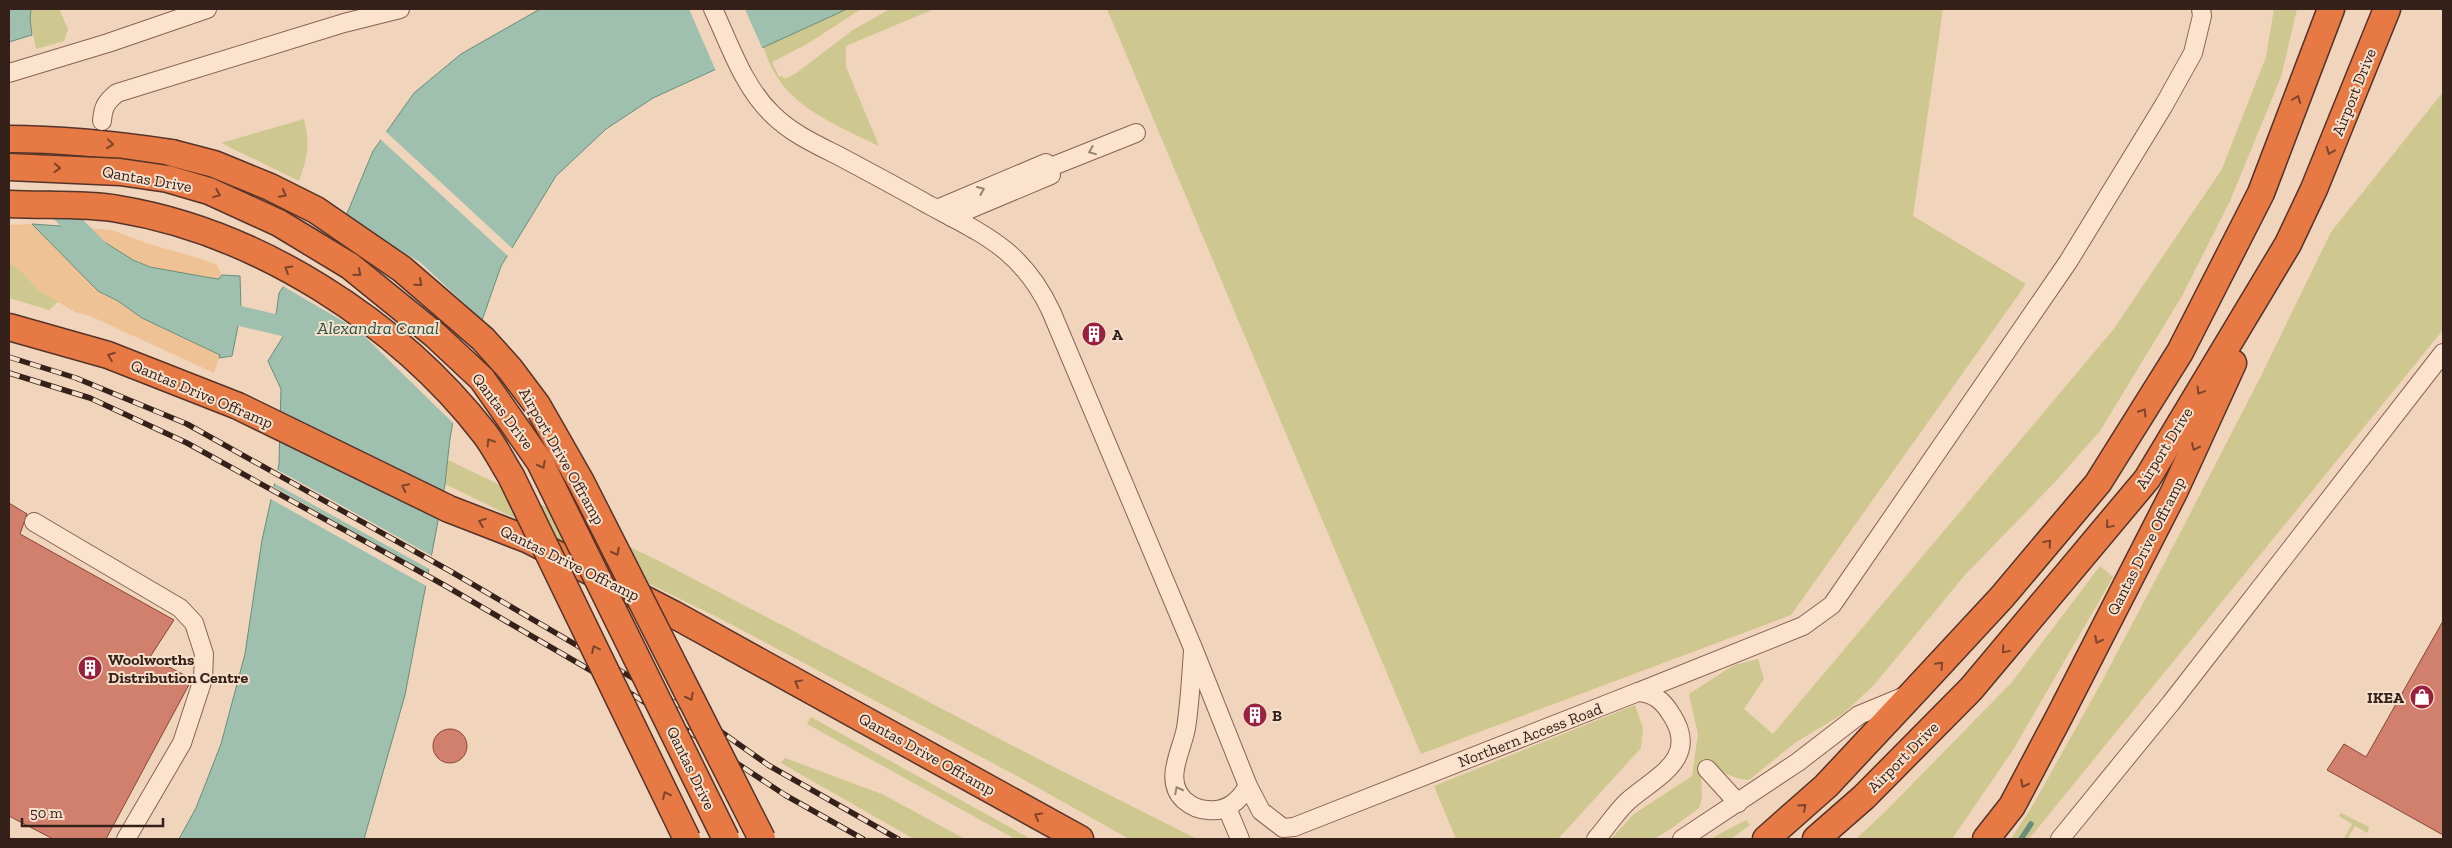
<svg xmlns="http://www.w3.org/2000/svg" width="2452" height="848" font-family="'Zilla Slab',serif">
<style>
.green{fill:#cec78f}
.sand{fill:#efc295}
.water{fill:#9fc0af;stroke:#678e7b}
.pier{fill:#f0d4bb}
.lines{fill:none;stroke-linecap:round;stroke-linejoin:round}
.stream{stroke:#678e7b;stroke-width:5.5}
.canal{stroke:#9fc0af;stroke-width:20}
.building{fill:#d1806e;stroke:#884538}
.minor-casing{stroke:#886354;stroke-width:20}
.highway-casing{stroke:#553329;stroke-width:29}
.minor{stroke:#fbe3ce;stroke-width:18}
.highway{stroke:#e77944;stroke-width:26}
.rail-casing{stroke:#36211a;stroke-width:5.5}
.rail{stroke:#f7e0cb;stroke-width:4;stroke-dasharray:11;stroke-linecap:butt}
.highway-bridge-casing{stroke:#553329;stroke-width:29;stroke-linecap:butt}
.highway-bridge{stroke:#e77944;stroke-width:26}
.oneway{stroke:#7d442b}
.oneway2{stroke:#988274}
.labels{text-anchor:middle;dominant-baseline:central;stroke-width:4;stroke-linejoin:round;paint-order:stroke}
.street-label{font-size:16px;fill:#36211a;stroke:#f7e0cb}
.poi-label{font-size:16px;font-weight:bold;fill:#36211a;stroke:#f7e0cb;text-anchor:start}
.water-label{font-size:18px;font-style:italic;fill:#285749;stroke:#f7e0cb}
</style>
<rect width="100%" height="100%" fill="#f0d4bb"/>
<g class="green">
<path d="M31,9H59L68,29L64,41L36,49L30,19Z"/>
<path d="M842,9H861L807,44L772,62L779,77L782,76L784,79L795,74L853,30L890,9H934L846,46V67L879,146C829,121 778,104 763,44Z"/>
<path d="M1107,9H1943L1913,216L2026,284L1791,615L1421,754Z"/>
<path d="M2274,9H2297L2281,77L2230,201L2182,296L2100,431L2055,482L1964,576L1874,685L1843,714L1796,742L1749,780C1732,779 1720,771 1707,760L1698,771L1701,773L1702,799L1699,808L1672,828L1654,839H1611L1634,814L1692,776L1698,734L1689,694L1734,665L1758,659L1764,679L1744,709L1773,734L2113,330L2222,169L2266,57Z"/>
<path d="M2443,92V330L2029,839H2011L2033,805L2100,685L2177,539L2261,376L2331,232Z"/>
<path d="M304,119C310,145 308,156 299,181L221,143Z"/>
<path d="M9,263L19,269L41,292L59,301L49,310L9,298Z"/>
<path d="M448,460L659,561L1046,763L1197,839H1129L1019,777L719,618L445,484Z"/>
<path d="M2100,566L2113,577L2013,750L1952,839H1856L1886,811L2012,682Z"/>
<path d="M1635,705L1643,728L1641,748L1558,839H1456L1434,786Z"/>
<path d="M811,717L1031,839H1015L807,724Z"/>
<path d="M785,758L882,794L965,839H914L781,763Z"/>
<path d="M2341,813L2369,827L2368,833L2355,826L2347,839H2344L2352,824L2339,816Z"/>
<path d="M1746,820L1750,825L1731,839H1710Z"/>
</g>
<g class="sand">
<path d="M32,224L98,291L118,301L142,318L220,355L214,373L90,316L75,312L41,292L19,269L9,263V225Z"/>
<path d="M74,227L112,230L149,244L202,259L217,265L222,275L219,279L211,278L150,267L133,260L106,243L81,237Z"/>
</g>
<g class="water">
<path d="M9,9H31L30,19L32,35L9,42Z"/>
<path d="M540,9H847L653,98L606,129L556,176L501,266L460,383L450,438L445,484L405,695L364,839H179L196,808L221,744L245,654L262,540L279,464L281,389L268,361L284,335L275,323L279,293L299,264L316,256L341,228L373,151L414,93L461,54Z"/>
<path d="M32,224L74,227L81,237L106,243L133,260L150,267L211,278L219,279L222,275L240,276L241,311L232,356L219,358L220,355L142,318L118,301L98,291Z"/>
</g>
<g class="pier">
<path d="M689,9H745L763,50L716,71Z"/>
<path d="M384,130L514,250L509,257L379,138Z"/>
<path d="M343,217L420,262L483,321L462,384L455,425L358,330L281,285L298,262L315,254L339,227Z"/>
<path d="M276,469L434,557L431,570L272,482Z"/>
<path d="M272,486L430,575L428,587L269,498Z"/>
</g>
<g class="lines">
<path class="stream" d="M2021,839L2031,824"/>
<g class="canal">
<path d="M49,200L106,257"/>
<path d="M214,310L300,330"/>
</g>
</g>
<g class="building">
<path d="M9,503L27,514L20,534L174,620L150,657L192,679L106,839H53L9,816Z"/>
<path d="M2443,621V835L2327,770L2344,744L2366,757Z"/>
<circle cx="450" cy="746" r="17"/>
</g>
<g class="lines">
<defs>
<g id="minor">
<path d="M713,9C730,45 743,86 772,114C791,133 815,144 839,156C869,172 899,188 929,205C985,235 1022,250 1051,311L1193,648L1248,786L1261,811L1283,828L1294,827L1638,692C1654,693 1663,701 1671,714C1701,759 1655,777 1628,801C1616,812 1607,827 1596,839"/>
<path d="M9,73L108,43L207,9"/>
<path d="M102,121C103,107 106,102 117,93L344,23L400,9"/>
<path d="M1048,168L1136,133"/>
<path d="M937,209L1046,163"/>
<path d="M951,217L1051,175"/>
<path d="M34,522L180,608L194,623L204,654L203,679L182,743L126,839"/>
<path d="M1193,651C1191,677 1190,703 1186,728C1182,751 1163,780 1184,800C1191,806 1199,810 1208,810C1227,812 1239,801 1248,786"/>
<path d="M1638,692L1803,626L1832,605L2068,262L2164,105L2193,53L2202,16L2201,9"/>
<path d="M1707,769L1738,803"/>
<path d="M1227,808L1240,839"/>
<path d="M1682,839L1798,762L1859,715L1905,696"/>
<path d="M2060,839L2171,703L2443,353"/>
</g>
<g id="highway">
<path d="M9,139C64,139 118,145 172,153"/>
<path d="M9,327L108,355L238,406L449,509L529,540L673,614L1080,839"/>
<path d="M1766,839L1826,786L1913,693L2002,597L2098,483L2180,352L2261,193L2331,9"/>
<path d="M1816,839L1864,797L1971,689L2147,479L2288,244L2314,189L2387,9"/>
<path d="M1986,839L2012,806L2059,717L2174,492L2233,363"/>
</g>
</defs>
<use href="#minor" class="minor-casing"/>
<use href="#highway" class="highway-casing"/>
<use href="#minor" class="minor"/>
<use href="#highway" class="highway"/>
<defs>
<g id="rail">
<path d="M9,357L76,378L187,424L450,571L706,721L768,765L898,839"/>
<path d="M9,373L90,398L187,443L444,585L638,698L785,795L863,839"/>
</g>
</defs>
<use href="#rail" class="rail-casing"/>
<use href="#rail" class="rail"/>
<defs>
<g id="highway-bridge">
<path d="M172,153L214,164L270,187L316,210L402,269L483,339L510,369L537,405L581,482L762,839"/>
<path d="M9,167L120,172L168,179L209,191L279,223L350,266L435,335L482,379L540,462L726,839"/>
<path d="M9,204C45,206 83,203 118,209C258,232 399,323 485,434C495,447 502,462 511,476L687,839"/>
</g>
</defs>
<use href="#highway-bridge" class="highway-bridge-casing"/>
<use href="#highway-bridge" class="highway-bridge"/>
</g>
<defs><path id="oneway-chevron" d="M-2-3.5L2.5 0L-2 3.5" fill="none" stroke-width="1.6" stroke-linecap="round" stroke-linejoin="round" transform="scale(1.25)"/></defs>
<g class="oneway">
<use href="#oneway-chevron" transform="translate(2297 99) rotate(-69)"/>
<use href="#oneway-chevron" transform="translate(110 144) rotate(6)"/>
<use href="#oneway-chevron" transform="translate(2330 151) rotate(112)"/>
<use href="#oneway-chevron" transform="translate(57 168) rotate(3)"/>
<use href="#oneway-chevron" transform="translate(217 194) rotate(22)"/>
<use href="#oneway-chevron" transform="translate(283 194) rotate(27)"/>
<use href="#oneway-chevron" transform="translate(288 269) rotate(-150)"/>
<use href="#oneway-chevron" transform="translate(358 273) rotate(39)"/>
<use href="#oneway-chevron" transform="translate(419 283) rotate(41)"/>
<use href="#oneway-chevron" transform="translate(111 356) rotate(-160)"/>
<use href="#oneway-chevron" transform="translate(2200 391) rotate(121)"/>
<use href="#oneway-chevron" transform="translate(2143 412) rotate(-58)"/>
<use href="#oneway-chevron" transform="translate(490 442) rotate(-122)"/>
<use href="#oneway-chevron" transform="translate(2195 447) rotate(115)"/>
<use href="#oneway-chevron" transform="translate(542 465) rotate(62)"/>
<use href="#oneway-chevron" transform="translate(405 487) rotate(-154)"/>
<use href="#oneway-chevron" transform="translate(482 522) rotate(-159)"/>
<use href="#oneway-chevron" transform="translate(2109 525) rotate(130)"/>
<use href="#oneway-chevron" transform="translate(2048 543) rotate(-50)"/>
<use href="#oneway-chevron" transform="translate(616 552) rotate(63)"/>
<use href="#oneway-chevron" transform="translate(2098 640) rotate(117)"/>
<use href="#oneway-chevron" transform="translate(595 649) rotate(-116)"/>
<use href="#oneway-chevron" transform="translate(2005 650) rotate(130)"/>
<use href="#oneway-chevron" transform="translate(1940 665) rotate(-47)"/>
<use href="#oneway-chevron" transform="translate(798 683) rotate(-151)"/>
<use href="#oneway-chevron" transform="translate(690 697) rotate(63)"/>
<use href="#oneway-chevron" transform="translate(2024 784) rotate(117)"/>
<use href="#oneway-chevron" transform="translate(666 795) rotate(-115)"/>
<use href="#oneway-chevron" transform="translate(1803 807) rotate(-42)"/>
<use href="#oneway-chevron" transform="translate(1038 816) rotate(-151)"/>
</g>
<g class="oneway2">
<use href="#oneway-chevron" transform="translate(1092 151) rotate(158)"/>
<use href="#oneway-chevron" transform="translate(981 190) rotate(-23)"/>
<use href="#oneway-chevron" transform="translate(1178 790) rotate(-117)"/>
</g>
<defs>
<symbol id="building-disc" viewBox="-11 -11 22 22"><circle r="9.5" fill="#9a213e" stroke="#f7e0cb"/><path d="M-4-6H4V6H1V3H-1V6H-4ZM-2.5-4.3h1.7v1.8h-1.7ZM.8-4.3h1.7v1.8H.8ZM-2.5-1h1.7V.8h-1.7ZM.8-1h1.7V.8H.8Z" fill="#fff"/></symbol>
<symbol id="shop-disc" viewBox="-11 -11 22 22"><circle r="9.5" fill="#9a213e" stroke="#f7e0cb"/><path d="M-5-2.5h2.3a2.7 3.5 0 0 1 5.4 0H5L5.5 6h-11ZM-1.5-2.5h3a1.5 2.3 0 0 0-3 0Z" fill="#fff"/></symbol>
</defs>
<g fill-rule="evenodd">
<use href="#building-disc" x="1080" y="320" width="28" height="28"/>
<use href="#building-disc" x="76" y="654" width="28" height="28"/>
<use href="#shop-disc" x="2408" y="683" width="28" height="28"/>
<use href="#building-disc" x="1241" y="701" width="28" height="28"/>
</g>
<g class="labels">
<g class="street-label">
<text transform="translate(2354 92) rotate(-68)">Airport Drive</text>
<text transform="translate(147 179) rotate(10)">Qantas Drive</text>
<text transform="translate(202 394) rotate(23)">Qantas Drive Offramp</text>
<text transform="translate(503 411) rotate(53)">Qantas Drive</text>
<text transform="translate(2164 448) rotate(-58)">Airport Drive</text>
<text transform="translate(562 456) rotate(60)">Airport Drive Offramp</text>
<text transform="translate(2146 546) rotate(-63)">Qantas Drive Offramp</text>
<text transform="translate(570 563) rotate(26)">Qantas Drive Offramp</text>
<text transform="translate(1530 735) rotate(-21)">Northern Access Road</text>
<text transform="translate(927 754) rotate(29)">Qantas Drive Offramp</text>
<text transform="translate(1903 757) rotate(-45)">Airport Drive</text>
<text transform="translate(691 768) rotate(64)">Qantas Drive</text>
</g>
<g class="poi-label">
<text x="1112" y="334">A</text>
<text x="108" y="659">Woolworths<tspan x="108" dy="18">Distribution Centre</tspan></text>
<text x="2404" y="697" text-anchor="end">IKEA</text>
<text x="1272" y="715">B</text>
</g>
<g class="water-label">
<text x="378" y="328">Alexandra Canal</text>
</g>
</g>
<rect width="2452" height="848" fill="none" stroke="#36211a" stroke-width="20"/>
<path d="M22 818v8h141v-8" fill="none" stroke="#36211a" stroke-width="2.5"/>
<text x="30" y="818" font-size="15" fill="#36211a" stroke="#f7e0cb" stroke-width="4" paint-order="stroke">50 m</text>
</svg>
